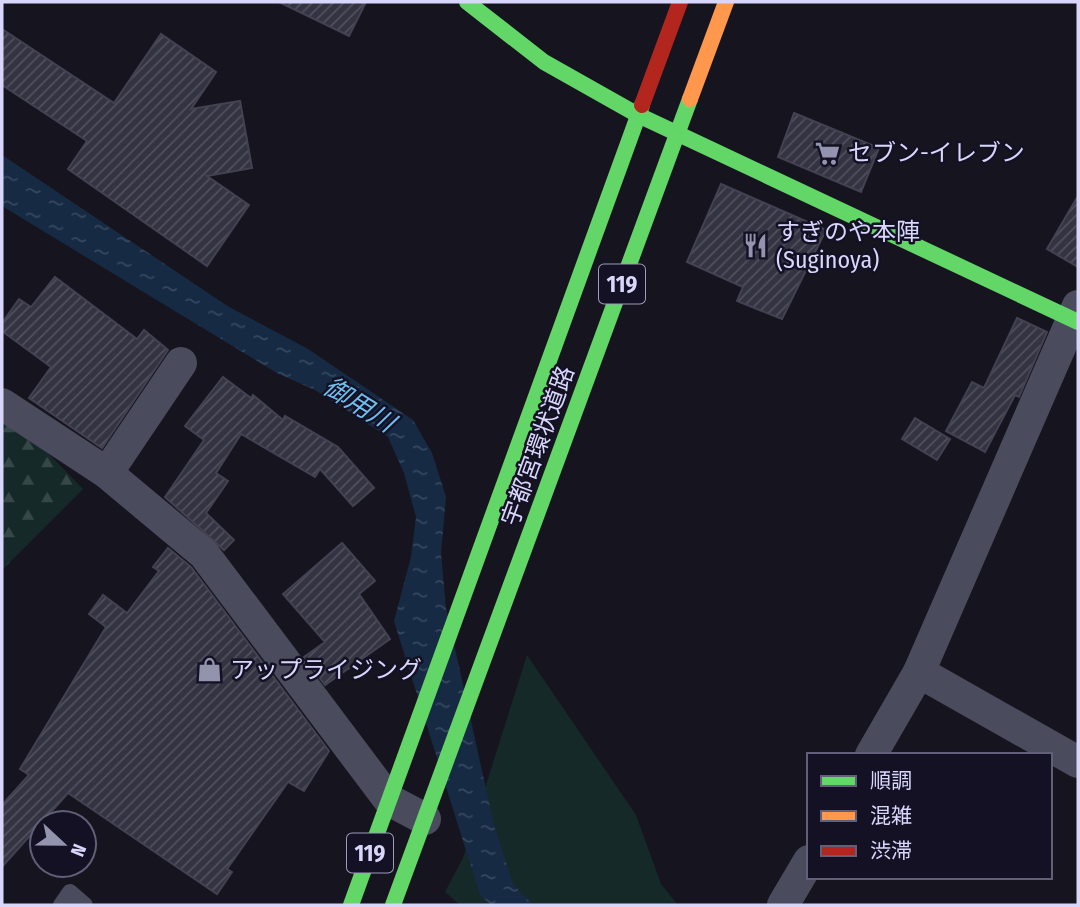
<svg xmlns="http://www.w3.org/2000/svg" width="1080" height="907" font-family="'Fira Sans Condensed','Noto Sans JP',sans-serif">
<style>
.green{fill:#152928}
.forest{fill:url(#forest-firs)}
.water{fill:url(#water-ripples)}
.building{fill:url(#building-hatch);stroke:#434152;stroke-width:2}
.lines{fill:none;stroke-linecap:round;stroke-linejoin:round}
.lane{stroke:#4b4b5e;stroke-width:16}
.street{stroke:#4b4b5e;stroke-width:32}
.fast{stroke:#63d668;stroke-width:16}
.slow{stroke:#ff974d;stroke-width:16}
.jam{stroke:#b3261e;stroke-width:16}
.labels{text-anchor:middle;dominant-baseline:central;stroke-width:5;stroke-linejoin:round;paint-order:stroke}
.shield{fill:#131123;stroke:#9d9cba;stroke-width:2}
.shield-label{font-size:23px;font-weight:bold;fill:#d8d7fb}
.poi-label{font-size:24px;fill:#d8d7fb;stroke:#131123;text-anchor:start}
.street-label{font-size:24px;fill:#d8d7fb;stroke:#131123}
.water-label{font-size:26px;font-style:italic;fill:#70beef;stroke:#131123}
</style>
<defs>
<pattern id="forest-firs" width="22" height="20" patternUnits="userSpaceOnUse" patternTransform="scale(1.75)"><rect width="22" height="20" fill="#152928"/><path d="M5 1l3.5 6h-7zM16 11l3.5 6h-7z" fill="#364748"/></pattern>
<pattern id="water-ripples" width="26" height="14" patternUnits="userSpaceOnUse" patternTransform="scale(1.75)"><rect width="26" height="14" fill="#162a44"/><path d="M2 4q2-2 4 0t4 0M15 11q2-2 4 0t4 0" fill="none" stroke="#374860"/></pattern>
<pattern id="building-hatch" width="6" height="6" patternUnits="userSpaceOnUse" patternTransform="scale(1.75)"><rect width="6" height="6" fill="#343341"/><path d="M-1 1l2-2M0 6l6-6M5 7l2-2" fill="none" stroke="#51505d"/></pattern>
</defs>
<rect width="100%" height="100%" fill="#16151f"/>
<path class="green" d="M527,655L636,815L661,884L678,905H460L445,892L463,858Z"/>
<path class="forest" d="M2,422L44,449L83,489L2,570Z"/>
<path class="water" d="M2,155L229,307L308,349L413,420L432,453L446,497L441,553L446,608L494,825L513,884L533,905H491L480,895L394,621L411,557L416,517L404,473L388,437L315,390L277,373L2,206Z"/>
<g class="building">
<path d="M279,2H366L349,36Z"/>
<path d="M2,29L114,103L161,34L216,72L191,109L240,101L252,168L207,176L249,205L207,266L68,169L87,141L2,85Z"/>
<path d="M794,113L879,148L861,192L778,157Z"/>
<path d="M721,184L826,230L782,319L737,301L743,287L687,262Z"/>
<path d="M1078,196V267L1047,249Z"/>
<path d="M55,277L137,339L144,330L168,350L102,448L29,398L51,367L2,331V323L19,299L31,307Z"/>
<path d="M1017,318L1047,332L1019,397L1015,395L985,452L946,431L972,382L984,388Z"/>
<path d="M223,377L251,398L253,395L283,420L285,416L338,447L374,488L353,506L320,469L315,477L241,434L216,473L228,481L206,513L234,540L224,550L165,497L204,440L185,426Z"/>
<path d="M915,418L950,439L937,460L902,439Z"/>
<path d="M342,543L375,581L359,594L390,639L325,685L304,657L325,642L283,594Z"/>
<path d="M168,548L191,567L329,751L304,791L288,782L227,869L232,872L217,894L68,793L2,867V805L29,775L20,769L106,627L89,614L103,595L127,613L159,571L153,567Z"/>
</g>
<g class="lines">
<path class="lane" d="M61,905L70,892L85,905"/>
<g class="street">
<path d="M2,404L107,473L204,554L389,800L425,819"/>
<path d="M107,473L181,363"/>
<path d="M919,672L1078,762"/>
<path d="M871,755L919,672L1078,306"/>
<path d="M783,905L809,861"/>
</g>
<g class="fast">
<path d="M467,2L544,62L638,115L1078,322"/>
<path d="M351,905L642,105"/>
<path d="M393,905L690,99"/>
</g>
<path class="slow" d="M690,99L726,2"/>
<path class="jam" d="M642,105L680,2"/>
</g>
<defs>
<symbol id="supermarket-bare" viewBox="-9 -9 18 18"><path d="M-6-5.5h2.5l.6 2H6L4.5 2H-2.5L-4.4-4H-6ZM-1.5 3.2a1.3 1.3 0 1 0 .1 0ZM3 3.2a1.3 1.3 0 1 0 .1 0Z" fill="#9493ae" stroke="#131123" stroke-width="2.5" paint-order="stroke"/></symbol>
<symbol id="restaurant-bare" viewBox="-9 -9 18 18"><path d="M-5-6h1v4h1v-4h1v4h1v-4h1v5L-1.5 .5V6h-2V.5L-5-1ZM5-6V6H3V1.5H1.5Q1.5-4 5-6Z" fill="#9493ae" stroke="#131123" stroke-width="2.5" paint-order="stroke"/></symbol>
<symbol id="shop-bare" viewBox="-9 -9 18 18"><path d="M-5-2.5h2.3a2.7 3.5 0 0 1 5.4 0H5L5.5 6h-11ZM-1.5-2.5h3a1.5 2.3 0 0 0-3 0Z" fill="#9493ae" stroke="#131123" stroke-width="2.5" paint-order="stroke"/></symbol>
</defs>
<g fill-rule="evenodd">
<use href="#supermarket-bare" x="810" y="136" width="35" height="35"/>
<use href="#restaurant-bare" x="738" y="228" width="35" height="35"/>
<use href="#shop-bare" x="192" y="652" width="35" height="35"/>
</g>
<g class="labels">
<g class="shield">
<rect x="599" y="264.5" width="46" height="39" rx="5"/>
<rect x="347" y="833.5" width="46" height="39" rx="5"/>
</g>
<g class="shield-label">
<text x="622" y="284">119</text>
<text x="370" y="853">119</text>
</g>
<g class="poi-label">
<text x="848" y="153">セブン-イレブン</text>
<text x="776" y="232">すぎのや本陣<tspan x="776" dy="28">(Suginoya)</tspan></text>
<text x="230" y="670">アップライジング</text>
</g>
<g class="street-label">
<text transform="translate(538 446) rotate(-70)">宇都宮環状道路</text>
</g>
<g class="water-label">
<text transform="translate(359 405) rotate(32)">御用川</text>
</g>
</g>
<rect width="1080" height="907" fill="none" stroke="#d8d7fb" stroke-width="7"/>
<rect x="807" y="753" width="245" height="126" fill="#131123" stroke="#626079" stroke-width="2"/>
<rect x="821" y="776" width="35" height="10" fill="#63d668" stroke="#626079" stroke-width="2"/>
<text x="870" y="788" font-size="21" fill="#d8d7fb">順調</text>
<rect x="821" y="811" width="35" height="10" fill="#ff974d" stroke="#626079" stroke-width="2"/>
<text x="870" y="823" font-size="21" fill="#d8d7fb">混雑</text>
<rect x="821" y="846" width="35" height="10" fill="#b3261e" stroke="#626079" stroke-width="2"/>
<text x="870" y="858" font-size="21" fill="#d8d7fb">渋滞</text>
<g transform="translate(63 844) rotate(112)"><circle r="33" fill="#131123" stroke="#626079" stroke-width="2"/>
<path d="M0-5L12 26L0 18L-12 26Z" fill="#9493ae"/>
<text y="-10" font-size="19" font-weight="bold" text-anchor="middle" fill="#d8d7fb">N</text>
</g>
</svg>
